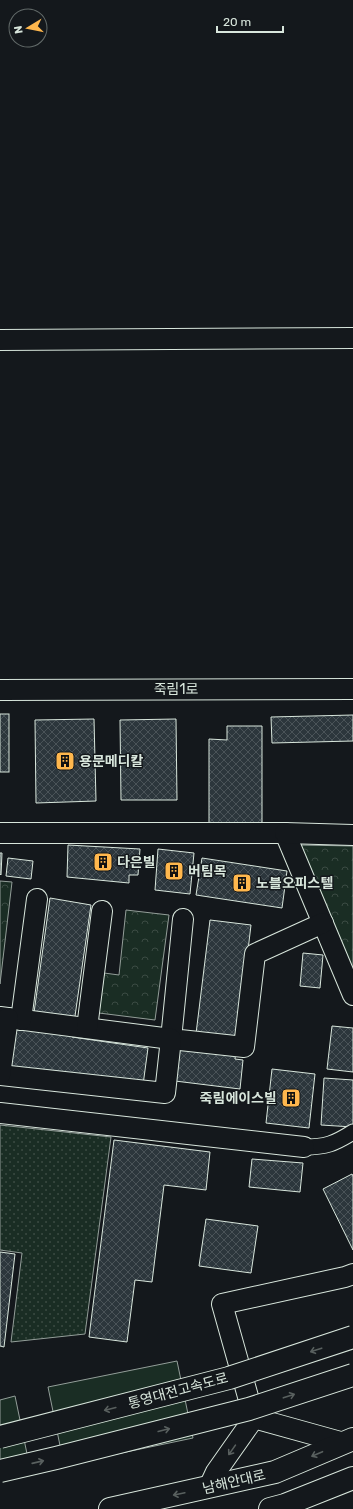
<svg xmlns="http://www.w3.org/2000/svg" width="353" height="1509" font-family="Rubik,'Noto Sans KR',sans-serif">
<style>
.grass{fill:url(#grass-dots);stroke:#939e99}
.forest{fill:url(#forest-crowns);stroke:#939e99}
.pitch{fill:#1a2d24;stroke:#939e99}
.building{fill:url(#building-cross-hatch);stroke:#d8e6dc}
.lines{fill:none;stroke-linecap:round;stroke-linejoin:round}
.pedestrian-casing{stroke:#d8e6dc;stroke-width:17}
.minor-casing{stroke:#d8e6dc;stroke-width:22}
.primary-casing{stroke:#d8e6dc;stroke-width:24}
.pedestrian{stroke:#14181c;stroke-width:15}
.minor{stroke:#14181c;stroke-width:20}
.primary{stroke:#14181c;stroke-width:22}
.motorway-bridge-casing{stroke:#d8e6dc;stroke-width:24;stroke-linecap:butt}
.motorway-bridge{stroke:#14181c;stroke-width:22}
.oneway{stroke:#59605f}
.labels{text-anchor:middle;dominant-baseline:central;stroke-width:3;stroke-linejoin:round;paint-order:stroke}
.street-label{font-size:14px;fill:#d8e6dc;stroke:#14181c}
.poi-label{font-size:14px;font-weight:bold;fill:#d8e6dc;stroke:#14181c;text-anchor:start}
</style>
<defs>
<pattern id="grass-dots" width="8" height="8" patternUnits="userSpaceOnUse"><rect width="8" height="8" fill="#1a2d24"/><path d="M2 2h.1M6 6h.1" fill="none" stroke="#3b4b43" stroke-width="1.8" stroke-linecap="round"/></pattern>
<pattern id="forest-crowns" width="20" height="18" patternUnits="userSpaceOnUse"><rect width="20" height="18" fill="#1a2d24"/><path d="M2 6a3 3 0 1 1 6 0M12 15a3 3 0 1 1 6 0" fill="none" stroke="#3b4b43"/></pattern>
<pattern id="building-cross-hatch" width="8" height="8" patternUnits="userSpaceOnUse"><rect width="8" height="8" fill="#2c363c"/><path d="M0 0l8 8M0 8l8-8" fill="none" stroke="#4a5358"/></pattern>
</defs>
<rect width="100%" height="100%" fill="#14181c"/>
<path class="grass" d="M0,1125L111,1137L85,1334L11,1342L22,1253L0,1250Z"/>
<g class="forest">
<path d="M300,845L353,846V972Z"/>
<path d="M0,881L12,882L0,984Z"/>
<path d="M126,910L169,915L155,1020L99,1013L104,973L119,975Z"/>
</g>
<g class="pitch">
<path d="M177,1361L193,1438L64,1465L48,1387Z"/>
<path d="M15,1396L31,1473L0,1480V1400Z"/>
</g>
<g class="building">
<rect x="0" y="714" width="9" height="58"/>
<path d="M353,715V741L272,743L271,717Z"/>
<path d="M94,719L96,801L36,803L35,720Z"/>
<path d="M176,719L177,800H121L120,720Z"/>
<path d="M227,726H262V824L209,823V739L227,740Z"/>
<path d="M68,845L140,849L138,875H129V883L67,877Z"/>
<path d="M158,849L194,853L190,894L155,890Z"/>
<path d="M0,853H2L1,875L0,874Z"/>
<path d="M8,858L33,861L31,879L6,876Z"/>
<path d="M202,858L287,871L282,908L196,895Z"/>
<path d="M50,898L91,905L72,1037L148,1048L143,1085L8,1066L13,1025L32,1027Z"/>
<path d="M210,920L251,925L235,1059L243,1060L240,1089L175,1081L179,1048L194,1050Z"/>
<path d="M303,953L323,955L320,988L300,986Z"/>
<path d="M332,1026L353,1028V1072L327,1069Z"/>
<path d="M272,1069L315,1074L309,1128L266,1123Z"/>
<path d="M324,1078L353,1080V1127L321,1125Z"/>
<path d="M114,1140L210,1152L206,1190L164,1185L152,1282L135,1280L127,1342L89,1337Z"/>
<path d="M252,1159L303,1163L300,1192L249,1187Z"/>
<path d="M352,1174L353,1176V1250L323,1189Z"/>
<path d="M206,1219L258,1226L251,1273L199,1266Z"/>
<path d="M0,1252L15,1254L4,1347L0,1346Z"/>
</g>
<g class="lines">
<defs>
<path id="pedestrian" d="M304,1147C326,1147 334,1144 353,1132"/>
<g id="minor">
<path d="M0,340L353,338"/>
<path d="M0,690L353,689"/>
<path d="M0,833H285L353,995"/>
<path d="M285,833L353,835"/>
<path d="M183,919L171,1039L244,1047L255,954L323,923"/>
<path d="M0,1017L171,1039L165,1093L0,1075"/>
<path d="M21,1020L37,899"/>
<path d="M87,1028L102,911"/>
<path d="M0,1075L8,1018"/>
<path d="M0,1113L304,1147"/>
<path d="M254,1418L222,1304L345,1277L353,1274"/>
<path d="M254,1418L344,1443"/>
<path d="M209,1487L216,1472L254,1418"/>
</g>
<g id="primary">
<path d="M110,1509L275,1472L353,1439"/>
<path d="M270,1509L285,1505L353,1478"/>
</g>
</defs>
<use href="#pedestrian" class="pedestrian-casing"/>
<use href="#minor" class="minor-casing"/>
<use href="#primary" class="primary-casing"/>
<use href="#pedestrian" class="pedestrian"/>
<use href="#minor" class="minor"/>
<use href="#primary" class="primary"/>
<defs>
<g id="motorway-bridge">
<path d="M0,1437L229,1378L353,1337"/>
<path d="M0,1471L56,1458L249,1409L353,1375"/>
</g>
</defs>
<use href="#motorway-bridge" class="motorway-bridge-casing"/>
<use href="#motorway-bridge" class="motorway-bridge"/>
</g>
<defs><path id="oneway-shaft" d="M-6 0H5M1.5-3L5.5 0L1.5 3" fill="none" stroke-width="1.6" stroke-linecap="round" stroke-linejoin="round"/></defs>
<g class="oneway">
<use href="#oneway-shaft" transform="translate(316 1350) rotate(162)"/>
<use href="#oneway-shaft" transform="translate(289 1396) rotate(-18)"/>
<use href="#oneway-shaft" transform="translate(110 1409) rotate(166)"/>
<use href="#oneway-shaft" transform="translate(164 1430) rotate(-14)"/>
<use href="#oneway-shaft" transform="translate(232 1450) rotate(125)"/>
<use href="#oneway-shaft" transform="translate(317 1454) rotate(157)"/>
<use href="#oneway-shaft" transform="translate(38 1462) rotate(-13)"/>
<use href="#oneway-shaft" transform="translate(179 1494) rotate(168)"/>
</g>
<defs>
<symbol id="building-square" viewBox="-11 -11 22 22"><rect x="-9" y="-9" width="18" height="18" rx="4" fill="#ffb74d" stroke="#14181c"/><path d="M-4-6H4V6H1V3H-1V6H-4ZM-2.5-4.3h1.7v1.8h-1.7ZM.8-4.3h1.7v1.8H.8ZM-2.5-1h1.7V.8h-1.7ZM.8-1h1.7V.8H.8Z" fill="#111"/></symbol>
</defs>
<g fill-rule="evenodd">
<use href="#building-square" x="54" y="750" width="22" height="22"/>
<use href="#building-square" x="92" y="851" width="22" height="22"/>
<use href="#building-square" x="163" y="860" width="22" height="22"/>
<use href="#building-square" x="231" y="872" width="22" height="22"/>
<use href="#building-square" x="280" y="1087" width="22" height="22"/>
</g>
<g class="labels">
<g class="street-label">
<text x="176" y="689">죽림1로</text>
<text transform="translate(178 1391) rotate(-15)">통영대전고속도로</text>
<text transform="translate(234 1482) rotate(-13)">남해안대로</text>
</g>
<g class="poi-label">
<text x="79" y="761">용문메디칼</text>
<text x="117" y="862">다은빌</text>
<text x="188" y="871">버팀목</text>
<text x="256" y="883">노블오피스텔</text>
<text x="277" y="1098" text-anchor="end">죽림에이스빌</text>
</g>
</g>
<g transform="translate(28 28) rotate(260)"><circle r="19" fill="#14181c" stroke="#626a69"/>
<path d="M0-3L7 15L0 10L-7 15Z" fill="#ffb74d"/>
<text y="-6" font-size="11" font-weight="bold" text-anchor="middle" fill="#d8e6dc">N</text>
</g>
<path d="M217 26v6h66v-6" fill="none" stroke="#d8e6dc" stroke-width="2"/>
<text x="223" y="26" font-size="12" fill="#d8e6dc" stroke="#14181c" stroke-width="3" paint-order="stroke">20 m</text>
</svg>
